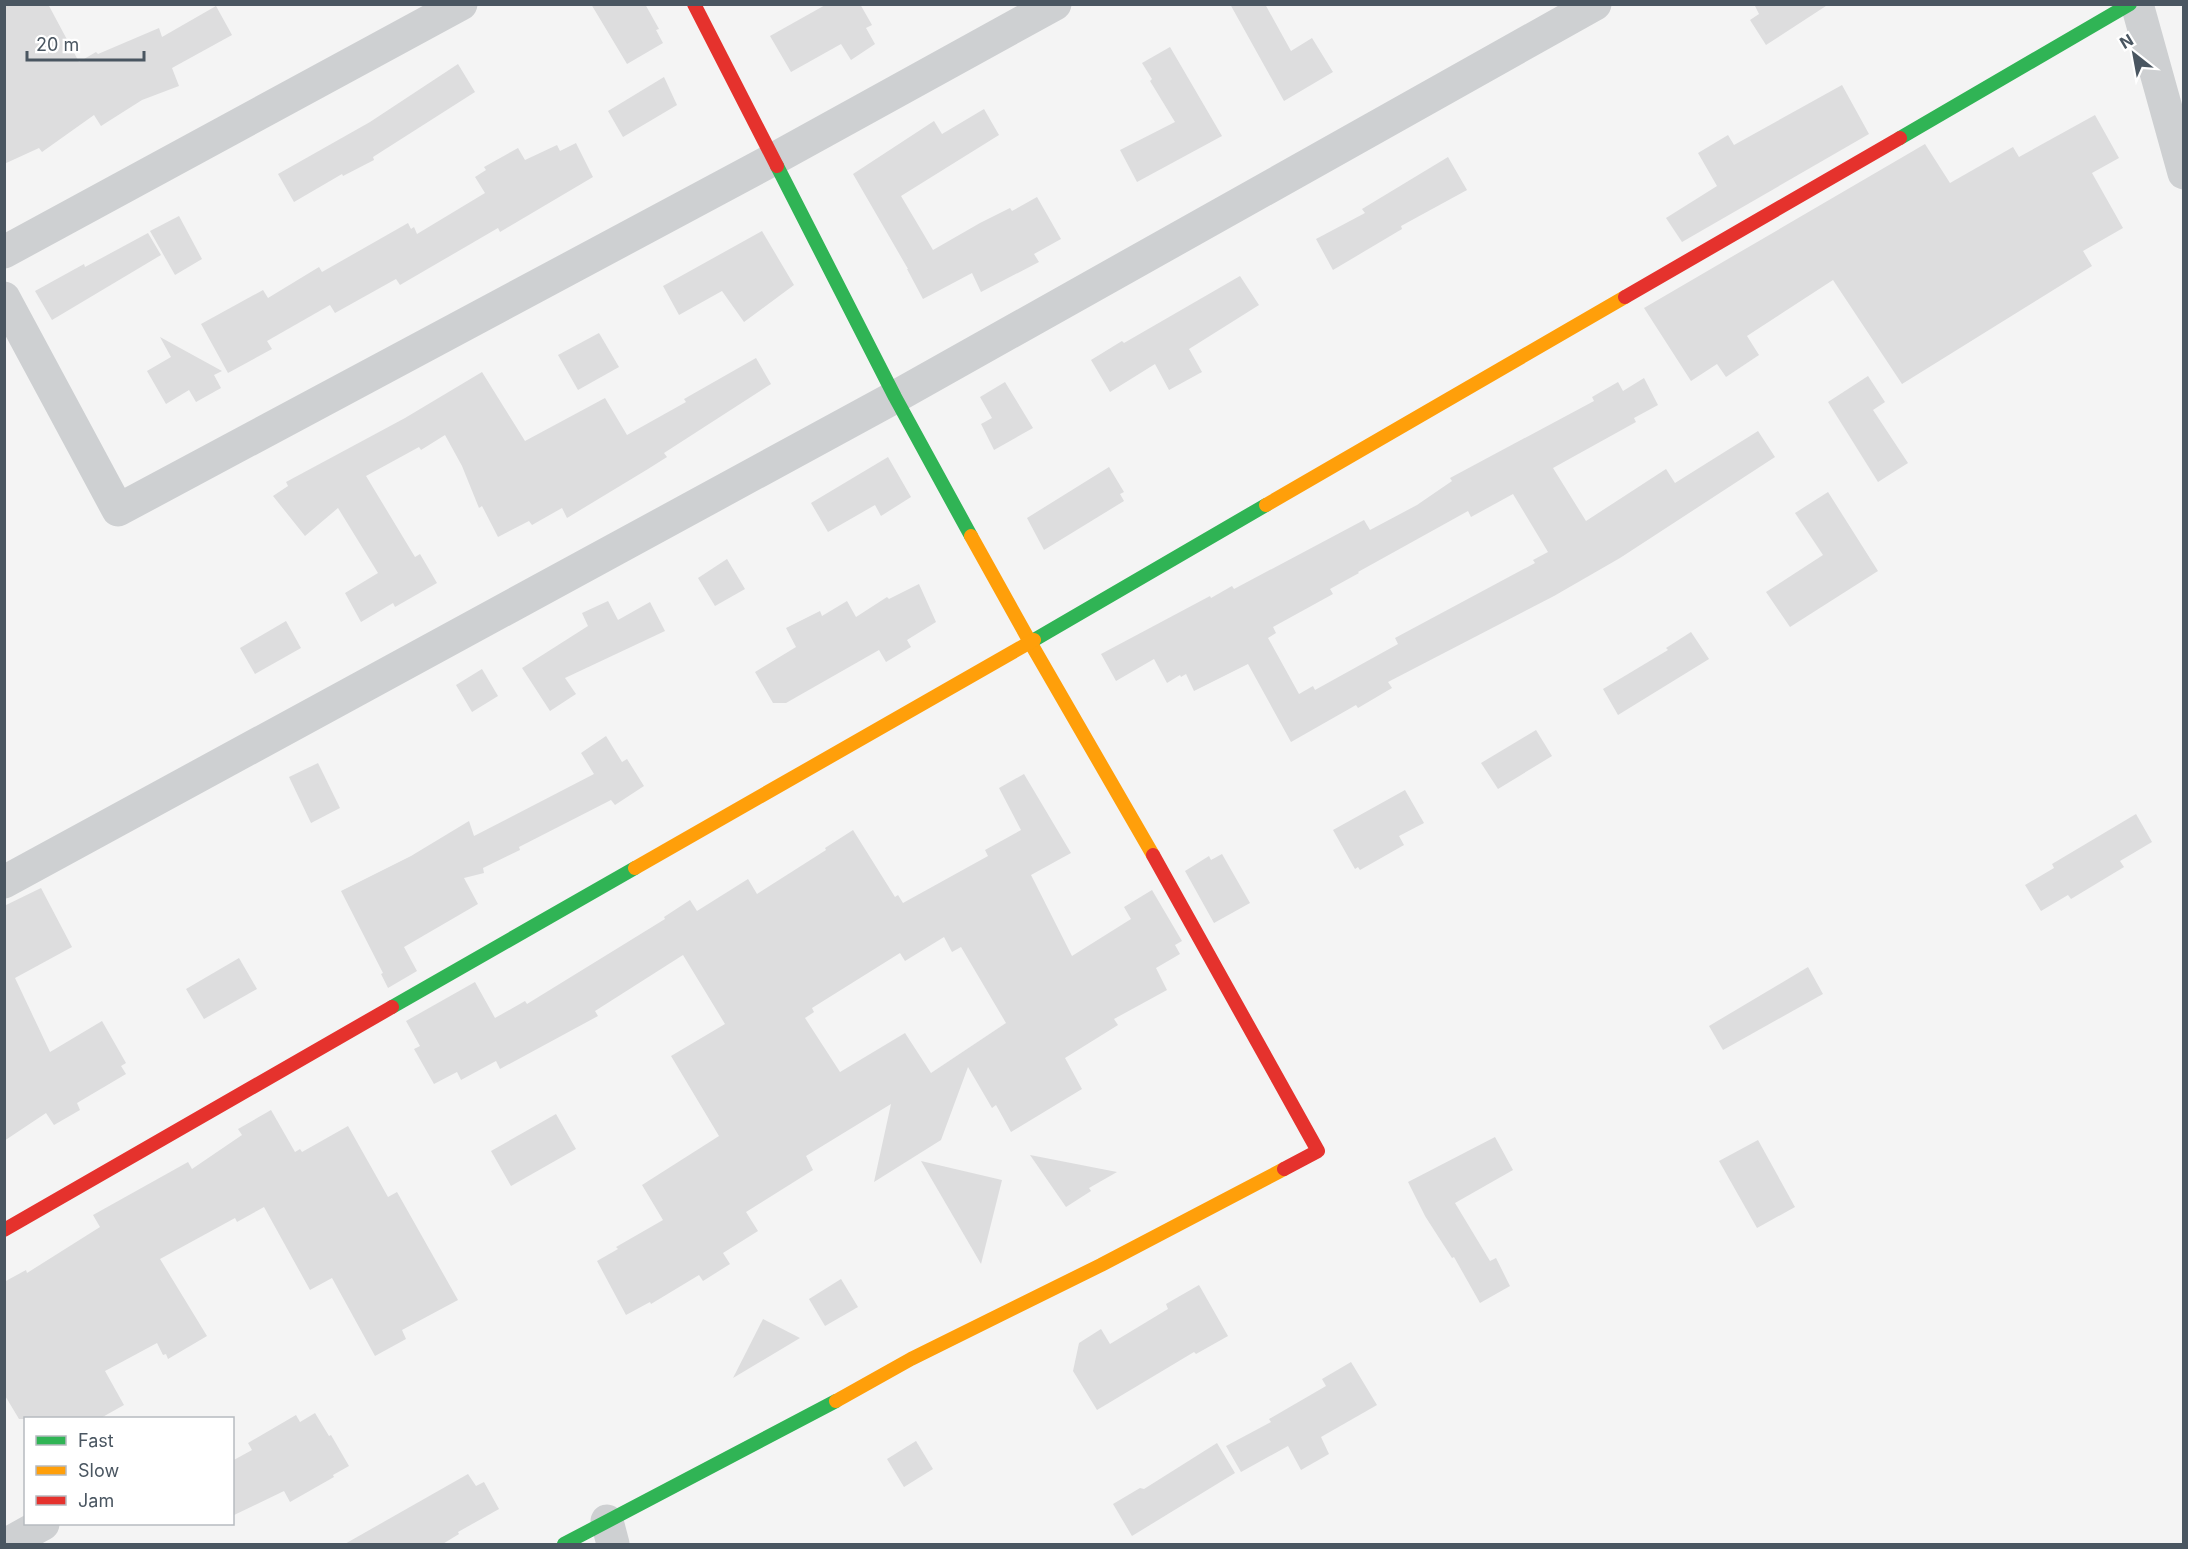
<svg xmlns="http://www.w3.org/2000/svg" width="2188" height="1549" font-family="Inter,sans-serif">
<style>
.building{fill:#ddddde;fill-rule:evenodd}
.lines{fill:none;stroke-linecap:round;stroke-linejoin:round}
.street{stroke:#ced0d2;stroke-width:33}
.fast{stroke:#30b455;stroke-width:14}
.slow{stroke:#ff9f0a;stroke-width:14}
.jam{stroke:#e5322d;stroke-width:14}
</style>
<rect width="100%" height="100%" fill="#f4f4f4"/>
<g class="building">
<path d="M4,4H48L79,62L96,52L98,54L159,28L162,37L216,6L232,35L172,68L179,86L142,100L101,126L94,115L42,152L39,148L4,164Z"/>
<path d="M591,4H645L659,29L656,30L663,43L627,64Z"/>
<path d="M827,4H860L872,25L866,28L875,44L851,60L841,44L791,72L770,36Z"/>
<path d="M1230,4H1265L1291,51L1312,38L1333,72L1284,101Z"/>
<path d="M1754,4H1829L1766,45L1750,20L1759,14Z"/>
<path d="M1170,47L1222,136L1137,182L1120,150L1175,122L1150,81L1152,79L1142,63Z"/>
<path d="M458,64L475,92L373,157L374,160L343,176L342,174L294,202L278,174L370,122Z"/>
<path d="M664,77L677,105L623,137L608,111Z"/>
<path d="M1842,85L1869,134L1682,242L1666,218L1717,186L1698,153L1728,135L1734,145Z"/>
<path d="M984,109L999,135L901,196L933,250L980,223L1010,208L1012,211L1037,197L1061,239L1034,254L1039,262L981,292L972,273L923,299L907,269H908L853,174L934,121L942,134Z"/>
<path d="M2095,115L2119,158L2092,173L2123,228L2083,251L2092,266L1902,384L1833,280L1750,334L1747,336L1759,355L1726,377L1717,364L1691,381L1644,308L1925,144L1950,183L2013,147L2019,157Z"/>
<path d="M576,143L593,177L500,232L498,228L400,285L396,279L335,313L330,305L267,341L272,349L228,373L201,324L263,290L268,298L319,267L322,272L408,223L411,229L414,227L417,234L485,193L475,177L486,170L484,167L518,148L525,160L557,145L560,151Z"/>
<path d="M1448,157L1467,190L1401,226L1402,229L1333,270L1316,239L1365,213L1362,209Z"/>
<path d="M179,216L202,259L175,275L150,231Z"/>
<path d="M762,231L794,285L744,322L722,291L679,315L663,286Z"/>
<path d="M148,233L161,255L52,320L35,291L84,264L85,267Z"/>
<path d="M1240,276L1259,305L1189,349L1202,372L1169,390L1155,364L1110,392L1091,360L1122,341L1124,343Z"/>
<path d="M599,333L619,367L578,390L558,355Z"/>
<path d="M160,337L222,371L214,375L221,388L196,402L189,390L166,404L147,371L171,357Z"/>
<path d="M756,358L771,384L664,453L667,457L648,469L567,518L562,508L532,525L529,521L498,537L482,506L479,508L462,466L445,435L421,450L419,447L366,476L415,557L420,554L437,583L395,607L393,603L361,622L345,593L378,573L338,508L305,536L273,496L288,486L286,482L405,418L482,372L525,441L605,398L627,435L686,402L684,399Z"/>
<path d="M1868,376L1885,402L1873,410L1908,463L1878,482L1828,402Z"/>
<path d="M1644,378L1658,405L1634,418L1636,422L1553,468L1586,521L1666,469L1675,483L1758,431L1775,457L1620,558L1554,596L1388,682L1392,688L1358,708L1356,705L1291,742L1248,664L1194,691L1186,674L1181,677L1180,675L1167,683L1154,659L1116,681L1101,654L1210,596L1211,598L1232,586L1234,589L1364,520L1370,530L1417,505L1452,481L1450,478L1594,401L1592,397L1618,382L1623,391ZM1513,494L1548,552L1533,560L1535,563L1395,638L1398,644L1315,690L1313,686L1299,694L1268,638L1276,633L1273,627L1333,594L1330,589L1359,573L1358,572L1468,511L1471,517Z"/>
<path d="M1005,382L1033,428L994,450L981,424L992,418L980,397Z"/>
<path d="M888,457L911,497L881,516L875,505L828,532L811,503Z"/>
<path d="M1109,467L1124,492L1120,494L1124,501L1044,550L1027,518Z"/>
<path d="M1828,492L1878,571L1790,627L1766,592L1823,555L1795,513Z"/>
<path d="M727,559L745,589L715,606L698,578Z"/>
<path d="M919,584L936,622L907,640L911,647L886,662L879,650L786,703H773L755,672L796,647L786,628L820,611L822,616L847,601L856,617L887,597L889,599Z"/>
<path d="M608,601L618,620L650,602L665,631L565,678L576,694L550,711L522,668L588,626L582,613Z"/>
<path d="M286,621L301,648L255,674L240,648Z"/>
<path d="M1691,632L1709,659L1618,715L1603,689L1668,650L1666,648Z"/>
<path d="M482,669L498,696L472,712L456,685Z"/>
<path d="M1536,730L1552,756L1498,789L1481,763Z"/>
<path d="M606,736L622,762L627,759L644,786L615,805L611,800L519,847L520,850L483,868L484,873L464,878L478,904L404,947L417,971L388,988L381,974L383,973L341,891L411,856L469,821L474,836L594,774L581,753Z"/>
<path d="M318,763L340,808L311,823L289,777Z"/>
<path d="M1024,774L1071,853L1031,875L1072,956L1131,919L1124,907L1152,890L1182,941L1175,945L1180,954L1156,968L1167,990L1114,1019L1118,1025L1065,1058L1082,1089L1011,1132L996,1105L992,1108L968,1067L941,1140L874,1182L891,1104L806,1156L813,1170L746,1212L758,1231L723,1253L730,1264L703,1281L699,1275L651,1304L650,1302L626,1315L597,1261L618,1249L616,1247L663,1220L642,1185L719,1136L671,1056L725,1024L683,955L595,1011L598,1016L500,1069L496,1061L461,1080L457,1072L434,1084L414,1049L420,1046L406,1021L475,982L495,1018L525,1001L527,1004L665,919L664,917L690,900L697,911L748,879L757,894L826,850L825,848L853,830L895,897L898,895L903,903L988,856L985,850L1021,830L999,788ZM944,937L952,952L961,947L1006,1023L931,1073L905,1033L840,1072L805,1018L814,1012L812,1008L900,953L905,961Z"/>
<path d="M1405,790L1424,823L1399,836L1404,845L1360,870L1358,867L1355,869L1333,830Z"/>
<path d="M2136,814L2152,842L2120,861L2124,867L2071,899L2068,895L2041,911L2025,885L2054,868L2052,864Z"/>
<path d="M1222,854L1250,903L1214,923L1185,871L1209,856L1211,860Z"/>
<path d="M41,888L72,947L15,978L50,1052L102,1021L126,1063L121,1066L126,1074L77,1103L80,1110L54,1125L46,1113L4,1141V906Z"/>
<path d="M239,958L257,989L204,1019L186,989Z"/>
<path d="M1808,967L1823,994L1723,1050L1709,1026Z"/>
<path d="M271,1110L295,1152L300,1149L302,1152L348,1126L388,1197L397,1192L458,1300L402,1330L406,1339L375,1356L332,1278L310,1290L264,1207L237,1222L235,1218L160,1259L207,1336L168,1359L166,1354L163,1355L157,1343L105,1371L124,1405L99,1419H19L4,1394V1282L26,1270L27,1273L100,1227L93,1215L188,1162L192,1169L242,1135L238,1129Z"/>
<path d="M556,1114L576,1149L511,1186L491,1151Z"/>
<path d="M1495,1137L1513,1170L1455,1203L1490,1261L1496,1258L1510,1286L1480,1303L1454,1257L1452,1258L1425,1216L1408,1182Z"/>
<path d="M1758,1140L1795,1207L1757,1228L1719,1161Z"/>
<path d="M1030,1155L1117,1172L1089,1188L1091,1191L1066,1207Z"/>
<path d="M921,1161L1002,1180L981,1264Z"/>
<path d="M841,1279L858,1307L825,1326L809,1299Z"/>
<path d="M1199,1285L1228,1336L1196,1354L1194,1352L1097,1410L1073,1371L1079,1343L1101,1329L1110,1344L1168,1309L1166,1304Z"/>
<path d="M763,1319L800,1338L733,1378Z"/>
<path d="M1351,1362L1377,1405L1321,1437L1329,1454L1301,1470L1288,1446L1241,1472L1226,1446L1271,1422L1269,1419L1326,1386L1322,1379Z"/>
<path d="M315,1413L329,1436L331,1435L349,1466L333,1475L334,1477L290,1502L284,1491L232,1516V1461L252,1450L248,1443L296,1415L300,1422Z"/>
<path d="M916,1441L933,1469L904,1487L887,1459Z"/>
<path d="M1217,1443L1235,1473L1132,1536L1113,1504L1140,1488L1144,1489Z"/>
<path d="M468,1474L476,1486L484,1482L499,1509L458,1532L459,1534L441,1545H343Z"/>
</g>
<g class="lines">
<g class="street">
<path d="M2137,4L2184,173"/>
<path d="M4,252L461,4"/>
<path d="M4,298L118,510L772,160L1055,4"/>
<path d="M4,882L895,397L1595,4"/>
<path d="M607,1521L613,1544"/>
<path d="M7,1544L43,1524"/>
</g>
<g class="fast">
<path d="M1900,138L2130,4"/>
<path d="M777,166L895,397L971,536"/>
<path d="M1034,640L1266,505"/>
<path d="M392,1007L635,868"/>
<path d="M564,1544L836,1401"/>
</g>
<g class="slow">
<path d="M1266,505L1625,297"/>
<path d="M971,536L1030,642L1153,855"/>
<path d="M635,868L1034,640"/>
<path d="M836,1401L911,1359L1101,1265L1284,1169"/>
</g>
<g class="jam">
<path d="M694,4L777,166"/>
<path d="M1625,297L1900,138"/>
<path d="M1153,855L1318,1151L1284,1169"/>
<path d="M4,1230L392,1007"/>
</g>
</g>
<rect width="2188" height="1549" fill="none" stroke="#4a5661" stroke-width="12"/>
<rect x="24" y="1417" width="210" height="108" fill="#ffffff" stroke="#b7bbc0" stroke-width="1.5"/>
<rect x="36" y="1436" width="30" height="9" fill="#30b455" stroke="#b7bbc0" stroke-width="1.5"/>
<text x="78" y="1447" font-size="18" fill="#4a5661">Fast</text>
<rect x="36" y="1466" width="30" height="9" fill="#ff9f0a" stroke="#b7bbc0" stroke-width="1.5"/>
<text x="78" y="1477" font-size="18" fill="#4a5661">Slow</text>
<rect x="36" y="1496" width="30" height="9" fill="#e5322d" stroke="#b7bbc0" stroke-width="1.5"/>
<text x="78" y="1507" font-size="18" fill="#4a5661">Jam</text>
<g transform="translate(2134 54) rotate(329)" stroke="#ffffff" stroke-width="4.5" paint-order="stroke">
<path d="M0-4.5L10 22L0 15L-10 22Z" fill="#4a5661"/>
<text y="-9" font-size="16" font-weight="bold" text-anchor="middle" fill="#4a5661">N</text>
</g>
<path d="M27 51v9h117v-9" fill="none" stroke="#4a5661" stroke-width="3"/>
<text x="36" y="51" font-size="18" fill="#4a5661" stroke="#ffffff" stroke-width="4.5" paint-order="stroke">20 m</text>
</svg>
